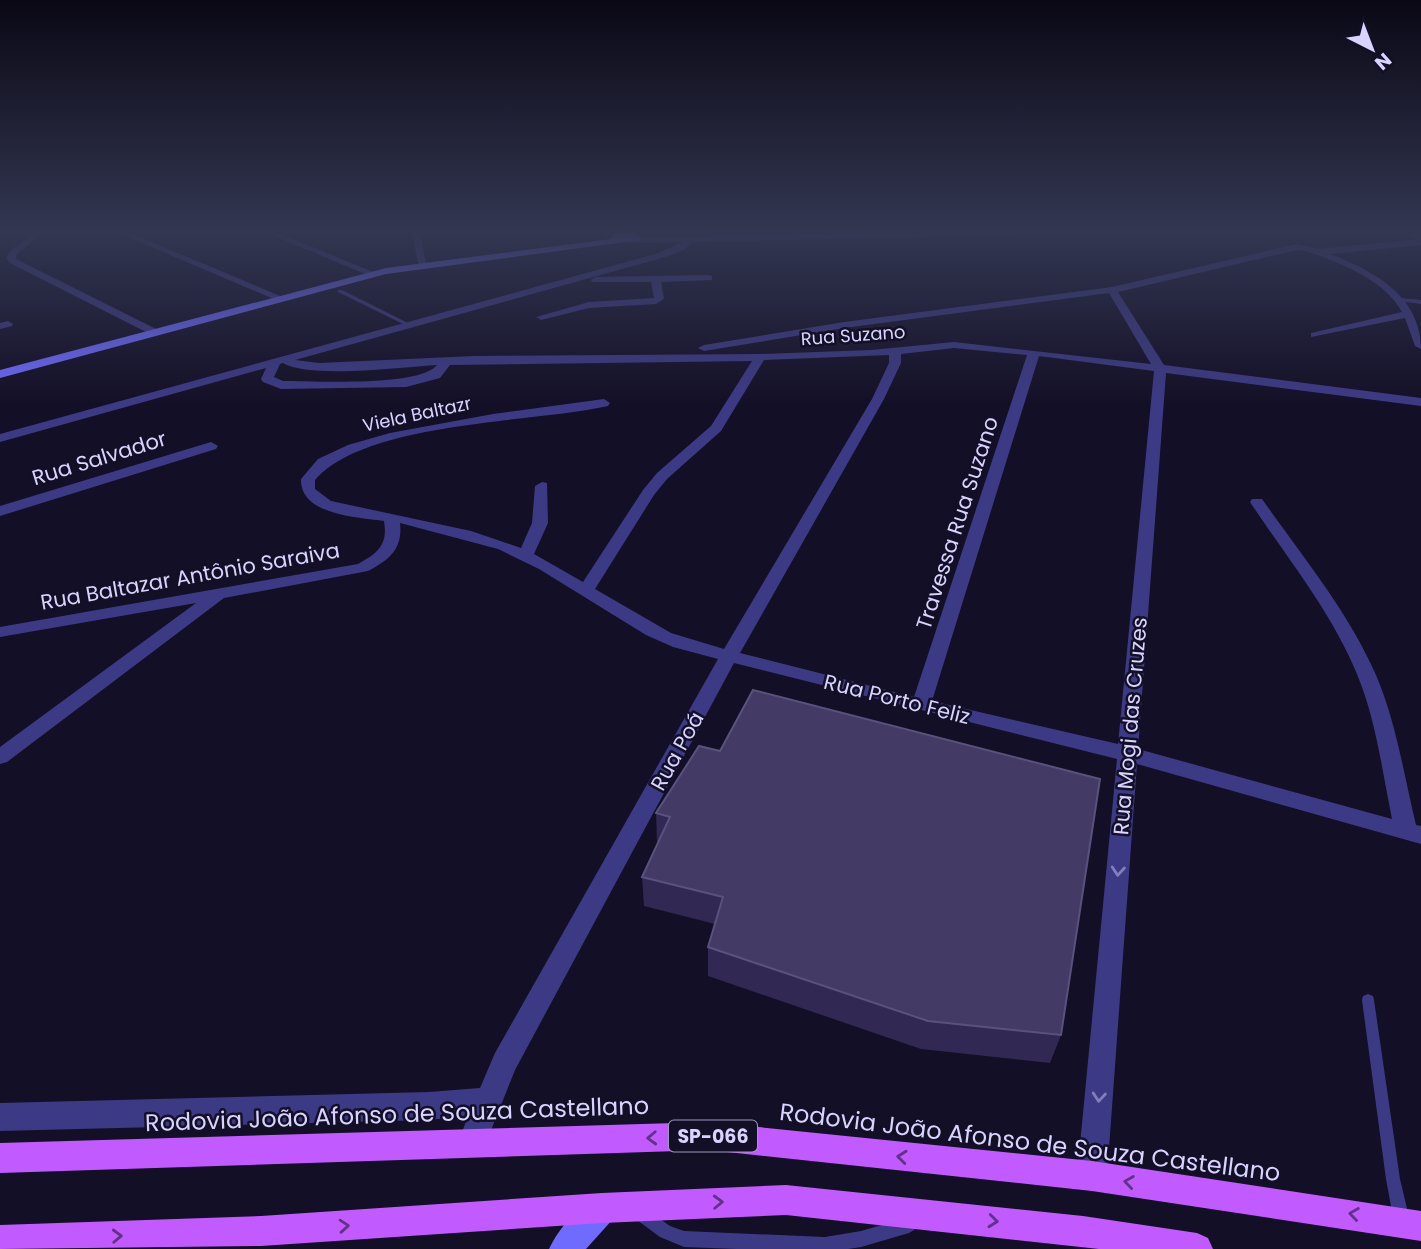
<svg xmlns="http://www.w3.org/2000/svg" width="1421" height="1249" font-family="Poppins,sans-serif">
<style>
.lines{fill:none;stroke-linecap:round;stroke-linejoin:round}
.service{fill:#3d3a85;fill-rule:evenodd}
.minor{fill:#3d3a85;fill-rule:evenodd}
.secondary{fill:#6f6bff;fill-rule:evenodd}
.primary{fill:#c25bff;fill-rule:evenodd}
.wall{fill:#312854}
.building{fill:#433a66;stroke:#5a527e;stroke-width:2}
.oneway{stroke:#837fbc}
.oneway2{stroke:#623188}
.labels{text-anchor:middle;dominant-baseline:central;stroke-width:5;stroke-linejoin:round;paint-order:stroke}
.far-street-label{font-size:18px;fill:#d9d4ff;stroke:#130f26}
.shield{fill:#130f26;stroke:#9e99be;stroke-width:2}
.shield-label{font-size:19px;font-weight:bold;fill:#d9d4ff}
.street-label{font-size:21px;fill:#d9d4ff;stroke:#130f26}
.near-street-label{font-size:24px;fill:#d9d4ff;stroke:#130f26}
</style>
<rect width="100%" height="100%" fill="#130f26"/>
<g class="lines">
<g class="service">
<path d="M338,290H342L410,324L405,325L338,292Z"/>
<path d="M1400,298L1421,300V304L1398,301V299Z"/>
<path d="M1368,994L1373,996L1374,1000L1400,1179L1409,1217L1406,1222L1401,1225L1396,1222L1393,1217L1386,1179L1362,1000L1363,996Z"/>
<path d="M642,1207L647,1210L670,1226L684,1231L825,1237L861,1231L909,1217L914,1220L917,1225L914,1230L909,1233L861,1247L848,1249H737L684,1247L660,1237L637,1220L634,1215L637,1210Z"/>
</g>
<g class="minor">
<path d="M38,230H47L17,254L16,259L160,331V335H152L10,263L6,258L10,251Z"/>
<path d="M112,230H123L285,298L276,300Z"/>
<path d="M260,230H271L378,274L370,276Z"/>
<path d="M411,230H419L427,268L419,266Z"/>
<path d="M988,230H1097L1093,233L692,242L684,250L665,257L295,360L319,363L474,356L760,354L871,350L954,342L1151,364L1109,293L844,328L704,351L698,348L704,345L844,322L1112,287L1297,244L1318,249L1420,239L1387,230L1421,234V245L1330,254C1374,271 1421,296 1421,349L1415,346L1405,318L1311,337V333L1402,312C1385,280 1339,262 1306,251L1297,250L1118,292L1164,365L1421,398V406L1166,373L1138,749L1392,819C1382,770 1376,720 1357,674C1331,611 1287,558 1250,502L1252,499H1262C1302,556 1348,611 1376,675C1396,722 1404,775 1416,825L1421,826V844L1137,764L1107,1176L1102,1186L1092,1191L1082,1186L1077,1176L1117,759L734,663L515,1070L482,1153L472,1157L462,1153L458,1143L468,1116L429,1120L0,1131V1103L429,1092L480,1088L495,1053L718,659L673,647L646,635L539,569L498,549L400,523C403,549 389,560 368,571L224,598L7,762L0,764V747L196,603L0,637V627L358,564C378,553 388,545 384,521C357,517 300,515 301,479L318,459L348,445L390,433L493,414L604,399L610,403L608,406C533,423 366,421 315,480V489L331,501L471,531L521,548L532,523L535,486L542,482L547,483L548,523L534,554L583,582L643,490L657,473L711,426L752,361L450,365L440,378L406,387L281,389L263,382L261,379L266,368L0,442V434L659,253L682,242L627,243L625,241L630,238ZM954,348L1027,355L914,697L740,653L884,399L901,363V354ZM889,355V363L872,399L724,649L671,633L595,589L654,495L667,479L721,431L764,360ZM1039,356L1154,371L1118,744L932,701ZM283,363C310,379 403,367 437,365C420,387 314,381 283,381L274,377L280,364Z"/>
<path d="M708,275L712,276V280L661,282L664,299L656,304L589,308L541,320L536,317L589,302L654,298L651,282H592L591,280L596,277Z"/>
<path d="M8,321L13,324L12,326L0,329V323Z"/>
<path d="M211,442L218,446L216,449L0,516V506Z"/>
</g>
<g class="secondary">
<path d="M631,231L640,236V240L386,274L0,378V370L386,268L610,239L615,233Z"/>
<path d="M602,1193L613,1197L617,1208L613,1219L586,1249H549C558,1229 582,1201 602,1193Z"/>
</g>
<g class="primary">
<path d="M709,1122L1092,1161L1421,1211V1241L1092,1191L709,1150L0,1173V1143Z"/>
<path d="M786,1185L1083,1216L1197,1233L1208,1238L1213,1249H1099L786,1215L602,1223L261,1246L0,1249V1225L261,1216L602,1193Z"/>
</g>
</g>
<path class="wall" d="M699,746L1061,1035L1050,1063L921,1049L708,976V947L715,924L644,906L642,877L659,842H657L656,813Z"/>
<path class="building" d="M753,690L1100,779L1061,1035L928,1021L708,947L723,897L642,877L670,817L656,813L699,746L720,751Z"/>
<defs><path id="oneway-chevron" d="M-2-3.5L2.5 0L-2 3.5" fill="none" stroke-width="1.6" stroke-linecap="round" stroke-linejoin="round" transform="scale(1.75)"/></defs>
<g class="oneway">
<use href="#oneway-chevron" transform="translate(1118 871) rotate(95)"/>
<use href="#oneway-chevron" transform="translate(1099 1097) rotate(95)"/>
</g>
<g class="oneway2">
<use href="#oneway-chevron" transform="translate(652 1138) rotate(178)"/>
<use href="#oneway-chevron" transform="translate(902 1157) rotate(-174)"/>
<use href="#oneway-chevron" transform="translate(1129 1182) rotate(-172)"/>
<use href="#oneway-chevron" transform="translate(718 1202) rotate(-2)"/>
<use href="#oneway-chevron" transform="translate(1354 1214) rotate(-172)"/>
<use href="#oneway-chevron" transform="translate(993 1221) rotate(6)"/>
<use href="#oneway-chevron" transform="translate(344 1226) rotate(-4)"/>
<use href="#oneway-chevron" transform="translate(117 1236) rotate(-2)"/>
</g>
<linearGradient id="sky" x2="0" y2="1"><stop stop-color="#0a0815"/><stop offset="0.57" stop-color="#333752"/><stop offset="1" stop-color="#333752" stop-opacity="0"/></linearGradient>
<rect width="1421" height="405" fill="url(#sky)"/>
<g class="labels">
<g class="far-street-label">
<text transform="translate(853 335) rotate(-4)">Rua Suzano</text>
<text transform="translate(417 414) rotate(-12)">Viela Baltazr</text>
</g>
<rect class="shield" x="669" y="1120.5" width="88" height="31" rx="5"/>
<g class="shield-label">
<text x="713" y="1136">SP-066</text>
</g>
<g class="street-label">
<text transform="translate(99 458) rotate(-17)">Rua Salvador</text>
<text transform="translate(957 523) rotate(-72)">Travessa Rua Suzano</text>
<text transform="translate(190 576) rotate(-10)">Rua Baltazar Antônio Saraiva</text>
<text transform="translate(897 699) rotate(14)">Rua Porto Feliz</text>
<text transform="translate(1130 726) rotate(-85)">Rua Mogi das Cruzes</text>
<text transform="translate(677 751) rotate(-61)">Rua Poá</text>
</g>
<g class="near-street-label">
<text transform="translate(397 1114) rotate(-2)">Rodovia João Afonso de Souza Castellano</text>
<text transform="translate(1030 1142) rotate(7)">Rodovia João Afonso de Souza Castellano</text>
</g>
</g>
<g transform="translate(1372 49) rotate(138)" stroke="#130f26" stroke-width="5" paint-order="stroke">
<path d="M0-5L12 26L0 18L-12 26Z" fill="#d9d4ff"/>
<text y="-10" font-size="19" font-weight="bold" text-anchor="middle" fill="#d9d4ff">N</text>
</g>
</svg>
